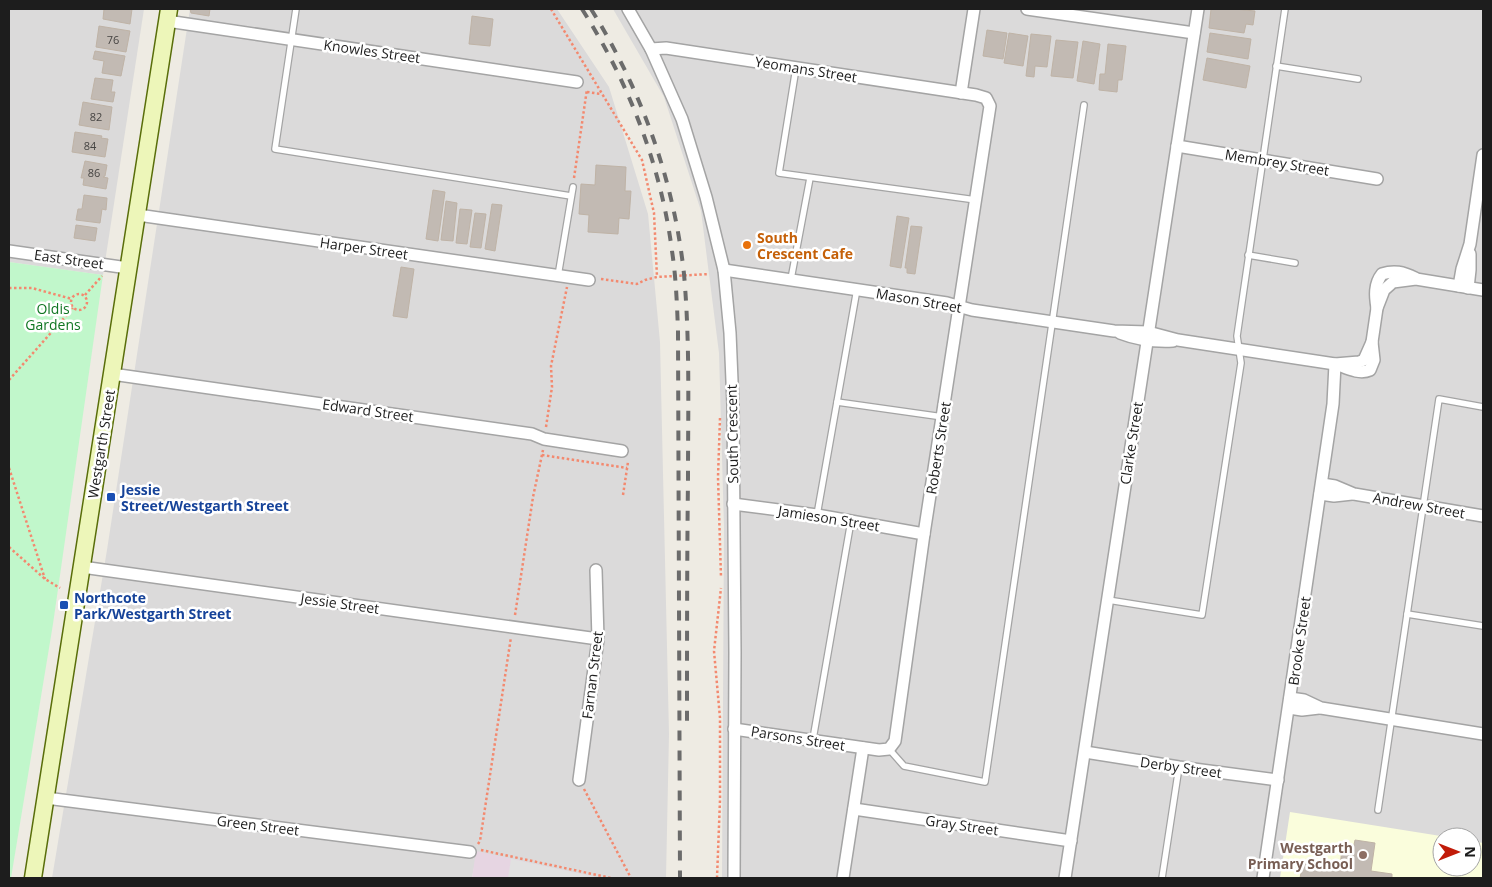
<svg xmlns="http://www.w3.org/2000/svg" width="1492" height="887" font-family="'Open Sans',sans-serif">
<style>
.residential{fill:#dbdada;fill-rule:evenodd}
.industrial{fill:#e6d5e2}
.education{fill:#fafddc}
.park{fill:#c1f7cb}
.parking{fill:#e1e1e1}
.building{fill:#c2bab3;stroke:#bfb3a6}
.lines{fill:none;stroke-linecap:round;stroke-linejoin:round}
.service-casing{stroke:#a4a4a4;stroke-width:8}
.minor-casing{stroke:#a4a4a4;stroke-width:14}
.secondary-casing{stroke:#596e0a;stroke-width:19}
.path{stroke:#f3896f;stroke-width:2.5;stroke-dasharray:2.5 2.5;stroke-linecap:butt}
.service{stroke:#fff;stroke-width:5.5}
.minor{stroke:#fff;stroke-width:11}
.secondary{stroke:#edf6b9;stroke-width:16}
.rail{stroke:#6b6b6b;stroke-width:4;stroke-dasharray:10 10;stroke-linecap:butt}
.food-dot{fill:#e8710a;stroke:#fff;stroke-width:2}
.transit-dot{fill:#1a4fb4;stroke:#fff;stroke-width:2}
.education-dot{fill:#8d6e63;stroke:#fff;stroke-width:2}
.labels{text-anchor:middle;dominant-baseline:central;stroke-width:5;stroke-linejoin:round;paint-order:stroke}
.number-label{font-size:11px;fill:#464442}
.street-label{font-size:14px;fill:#1d1d1d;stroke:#fff}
.food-label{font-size:14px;font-weight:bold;fill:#c56008;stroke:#fff;text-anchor:start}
.park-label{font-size:14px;fill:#107623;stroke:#fff}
.transit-label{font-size:14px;font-weight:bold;fill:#164399;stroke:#fff;text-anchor:start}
.education-label{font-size:14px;font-weight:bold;fill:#785e54;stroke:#fff;text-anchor:end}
</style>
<rect width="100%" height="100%" fill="#eeebe3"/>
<g class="residential">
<path d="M9,9H144L103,275L9,262Z"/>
<path d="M190,9H557L609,87L648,214L660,342L669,734L666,878H599L477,852L472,878H52L107,550Z"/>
<path d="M613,9H1483V878H722L724,527L719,353L701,211L664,97ZM1442,837H1472V867H1442Z"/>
</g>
<path class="industrial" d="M476,851L599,878H472Z"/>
<path class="education" d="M1290,812L1447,837H1442V867H1472V841L1483,843V878H1280Z"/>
<path class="park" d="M9,262L103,275L53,624L11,878H9Z"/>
<path class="parking" d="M511,859L599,878H508Z"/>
<g class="building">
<path d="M104,9H132L130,24L103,19Z"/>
<path d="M190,9H210L209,16L191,13Z"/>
<path d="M1211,9H1235L1255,11L1253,25L1246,24L1244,33L1209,28Z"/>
<path d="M472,16L493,19L490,46L469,44Z"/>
<path d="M99,26L130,31L126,52L96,47Z"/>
<path d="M987,30L1007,33L1003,59L983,56Z"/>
<path d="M1009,33L1028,36L1023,66L1004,63Z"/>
<path d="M1210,33L1251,39L1248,59L1207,52Z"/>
<path d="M1031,34L1051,36L1047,67L1035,66L1034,77L1026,76Z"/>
<path d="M1056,40L1078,42L1073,78L1051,76Z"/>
<path d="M1083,41L1100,44L1094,84L1077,81Z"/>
<path d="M1108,44L1126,46L1122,80H1118L1117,92L1099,90L1100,74H1105Z"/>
<path d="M95,51L125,56L121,76L102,73L104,61L93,59Z"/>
<path d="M1207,58L1250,66L1246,88L1203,80Z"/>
<path d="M95,78L113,80L111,92H115L113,102L91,99Z"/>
<path d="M83,102L112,107L109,130L79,125Z"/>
<path d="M75,132L102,136L101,138L108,139L105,157L72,152Z"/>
<path d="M85,161L107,165L105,176L103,177L108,178L106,189L83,185L84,178H81Z"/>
<path d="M596,165L626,167L625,191H631L629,219L619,218L618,234L588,232L589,215L579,214L581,184L595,185Z"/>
<path d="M433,190L445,192L438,241L426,239Z"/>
<path d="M84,195L107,198L106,210L102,209L100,223L76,220L78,209H82Z"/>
<path d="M446,201L457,203L453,241L441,240Z"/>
<path d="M492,204L502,205L495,251L485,249Z"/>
<path d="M460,209L472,210L467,244L456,243Z"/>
<path d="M475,213L486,214L481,248L470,247Z"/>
<path d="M897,216L909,218L901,268L890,266Z"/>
<path d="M76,225L97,228L95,241L74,238Z"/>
<path d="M911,226L922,227L915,274L907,273V268H905Z"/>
<path d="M401,267L414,269L407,318L393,316Z"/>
<path d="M1355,840L1375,843L1371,871L1392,874V878H1300L1303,862L1340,867L1342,848L1353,849Z"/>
</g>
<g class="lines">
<defs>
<g id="service">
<path d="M296,9L275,149L571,196"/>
<path d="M1276,66L1358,79"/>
<path d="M796,68L779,173L976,200"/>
<path d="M1248,255L1295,263"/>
<path d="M558,276L573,187"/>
<path d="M791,279L810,178"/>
<path d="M837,402L943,417"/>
<path d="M817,515L857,289"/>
<path d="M1108,600L1202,615L1241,363L1237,336L1285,9"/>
<path d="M1407,614L1483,626"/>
<path d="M813,739L851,521"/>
<path d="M889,749L904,766L985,782L1084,105"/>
<path d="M1378,810L1439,399L1483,407"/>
<path d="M1162,878L1179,767"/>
</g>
<g id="minor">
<path d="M628,9L651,49L682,119L706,197L724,270L730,333L733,405L735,652L734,878"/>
<path d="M1027,9L1194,33"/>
<path d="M167,21L577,82"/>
<path d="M651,49L666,48L976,95L986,98L990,106L924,534L895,741L889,749L879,750L734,729"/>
<path d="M961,93L974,9"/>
<path d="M1177,146L1377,179"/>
<path d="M138,215L589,280"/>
<path d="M9,251L128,268"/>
<path d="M724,270L947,303L972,310L1114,331L1148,332L1178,340L1335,364L1359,362L1364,360L1372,342L1377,308L1384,290L1393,282L1416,279L1483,290"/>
<path d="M1459,286L1462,269L1470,244L1483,155"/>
<path d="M1468,288L1470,270V254"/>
<path d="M1377,308C1375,296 1374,284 1382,274C1394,270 1403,272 1415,278"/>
<path d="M1120,333C1138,340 1154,342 1173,341"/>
<path d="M1341,366C1351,370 1361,374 1370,370L1374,360L1372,342"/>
<path d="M112,374L532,434L544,439L622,451"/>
<path d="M1322,484L1335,486L1354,494L1483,516"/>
<path d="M1320,494L1334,496L1352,494"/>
<path d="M733,504L817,515L924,534"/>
<path d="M82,567L598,639"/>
<path d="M1290,698L1304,700L1321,708L1483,734"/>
<path d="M1289,708L1302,710L1319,708"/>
<path d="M1085,752L1179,767L1278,780"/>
<path d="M579,780L598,639L596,570"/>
<path d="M46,798L470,852"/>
<path d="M854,809L1071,841"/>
<path d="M843,878L863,748"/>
<path d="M1065,878L1198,9"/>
<path d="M1263,878L1333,404L1335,364"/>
</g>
<path id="secondary" d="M33,878L169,9"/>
</defs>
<use href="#service" class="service-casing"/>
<use href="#minor" class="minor-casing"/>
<use href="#secondary" class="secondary-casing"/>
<g class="path">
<path d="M551,9L642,160L654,213L657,277"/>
<path d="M587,92L601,94"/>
<path d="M574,178L587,89"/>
<path d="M601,279L637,284L645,280L657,277L709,274"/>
<path d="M9,288H32L72,299"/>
<circle cx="79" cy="302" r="8"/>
<path d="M85,295L102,276"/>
<path d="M9,380L73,308"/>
<path d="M720,418L718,477L721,577"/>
<path d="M546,427L552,387L551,366L567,287"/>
<path d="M542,455L627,468"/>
<path d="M9,468L45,579"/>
<path d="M623,495L628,462"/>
<path d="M9,547L45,579L60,588"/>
<path d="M515,615L533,497L543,450"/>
<path d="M584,789L631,878"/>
<path d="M478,844L480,841L511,637"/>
<path d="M481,850L611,878"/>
<path d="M717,878L720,800V718L714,651L721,588"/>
</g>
<use href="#service" class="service"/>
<use href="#minor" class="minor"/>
<use href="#secondary" class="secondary"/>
<g class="rail">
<path d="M582,9C628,81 661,165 672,251C676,277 677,304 678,331L680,878"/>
<path d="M591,9C641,89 674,180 684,274C690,342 688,410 688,478C687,562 687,645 687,728"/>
</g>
</g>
<circle class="food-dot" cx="747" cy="245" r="5"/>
<g class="transit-dot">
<rect x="106" y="492" width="10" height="10" rx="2.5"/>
<rect x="59" y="600" width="10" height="10" rx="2.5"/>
</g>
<circle class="education-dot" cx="1363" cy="855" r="5"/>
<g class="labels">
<g class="number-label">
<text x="113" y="39">76</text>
<text x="96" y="116">82</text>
<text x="90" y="145">84</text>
<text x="94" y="172">86</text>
</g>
<g class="street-label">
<text transform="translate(372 51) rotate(8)">Knowles Street</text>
<text transform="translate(806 69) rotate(9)">Yeomans Street</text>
<text transform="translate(1277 162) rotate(9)">Membrey Street</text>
<text transform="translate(364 248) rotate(8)">Harper Street</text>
<text transform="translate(69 259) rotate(8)">East Street</text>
<text transform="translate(919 300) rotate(10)">Mason Street</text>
<text transform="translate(368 410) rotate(8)">Edward Street</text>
<text transform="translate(732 434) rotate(-91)">South Crescent</text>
<text transform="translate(1131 443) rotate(-81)">Clarke Street</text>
<text transform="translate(101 444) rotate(-81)">Westgarth Street</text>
<text transform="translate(938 448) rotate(-81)">Roberts Street</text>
<text transform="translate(1419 505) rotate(10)">Andrew Street</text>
<text transform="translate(829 518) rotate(9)">Jamieson Street</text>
<text transform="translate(340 603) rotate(8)">Jessie Street</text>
<text transform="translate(1299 641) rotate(-82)">Brooke Street</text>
<text transform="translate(592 675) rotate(-83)">Farnan Street</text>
<text transform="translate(798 738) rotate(9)">Parsons Street</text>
<text transform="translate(1181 767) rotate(8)">Derby Street</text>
<text transform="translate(258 825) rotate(7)">Green Street</text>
<text transform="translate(962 825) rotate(8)">Gray Street</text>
</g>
<g class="food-label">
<text x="757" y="237">South<tspan x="757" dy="16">Crescent Cafe</tspan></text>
</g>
<g class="park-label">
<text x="53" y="308">Oldis<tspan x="53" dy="16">Gardens</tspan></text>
</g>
<g class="transit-label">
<text x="121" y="489">Jessie<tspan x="121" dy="16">Street/Westgarth Street</tspan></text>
<text x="74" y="597">Northcote<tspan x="74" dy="16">Park/Westgarth Street</tspan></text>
</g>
<g class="education-label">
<text x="1353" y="847">Westgarth<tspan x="1353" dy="16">Primary School</tspan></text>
</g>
</g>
<rect width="1492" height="887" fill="none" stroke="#1d1d1d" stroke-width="20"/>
<g transform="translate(1457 852) rotate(90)"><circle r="24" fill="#ffffff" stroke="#a5a5a5"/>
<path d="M0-4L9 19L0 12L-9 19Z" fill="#c11b09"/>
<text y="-8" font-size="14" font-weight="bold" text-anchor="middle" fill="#1d1d1d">N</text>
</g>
</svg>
